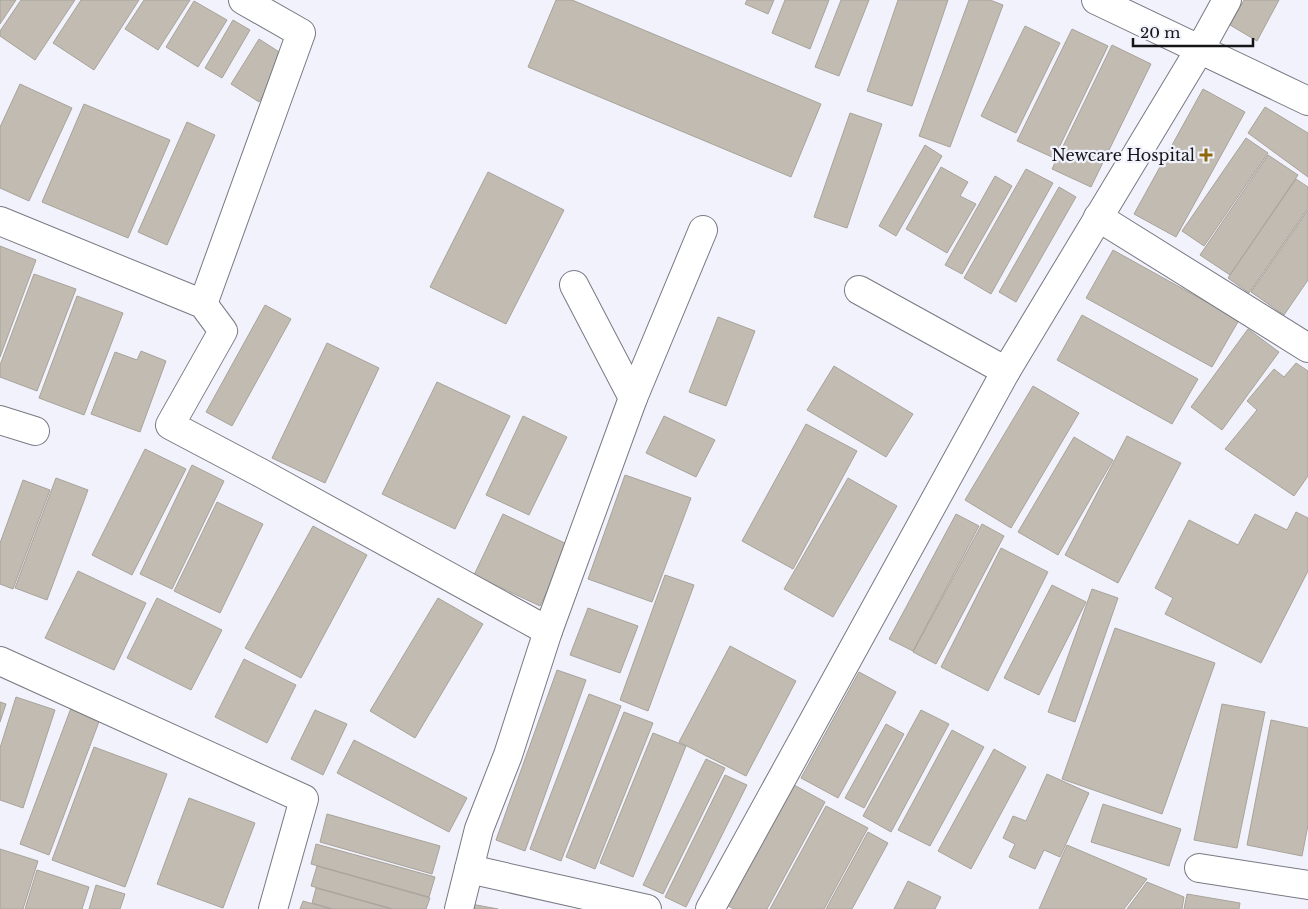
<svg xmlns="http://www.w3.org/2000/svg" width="1308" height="909" font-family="'Libre Baskerville',serif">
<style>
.building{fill:#c1bbb2;stroke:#a8a39a}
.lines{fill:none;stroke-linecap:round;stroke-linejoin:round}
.minor-casing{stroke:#787982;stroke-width:30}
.minor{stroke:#fff;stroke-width:28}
.poi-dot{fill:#8f670d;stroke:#f2f2fd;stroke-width:2}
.labels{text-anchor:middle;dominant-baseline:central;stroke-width:4.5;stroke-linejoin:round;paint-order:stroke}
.poi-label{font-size:16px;fill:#151518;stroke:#f2f2fd;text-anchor:end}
</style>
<rect width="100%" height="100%" fill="#f2f2fd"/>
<g class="building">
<path d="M0,0H16L0,24Z"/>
<path d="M21,0H75L35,60L0,36V31Z"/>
<path d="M81,0H139L94,70L53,43Z"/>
<path d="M144,0H190L158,50L125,29Z"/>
<path d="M556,0H572L821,104L791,177L528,67Z"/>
<path d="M747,0H774L768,14L745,4Z"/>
<path d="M785,0H829L810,49L772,33Z"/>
<path d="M841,0H869L839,76L815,67Z"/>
<path d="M898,0H948L912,106L867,91Z"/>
<path d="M969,0H990L1003,5L950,147L919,136Z"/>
<path d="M1244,0H1279L1257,41L1230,25Z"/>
<path d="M194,1L227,20L198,67L166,47Z"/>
<path d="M233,20L250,30L222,78L205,68Z"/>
<path d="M1025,26L1060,43L1016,133L981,116Z"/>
<path d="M1072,29L1108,46L1054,158L1017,141Z"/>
<path d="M259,39L287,57L259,102L231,84Z"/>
<path d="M1112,45L1151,64L1091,187L1052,169Z"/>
<path d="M20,84L72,108L29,201L0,188V127Z"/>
<path d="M1203,89L1245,112L1176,237L1134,214Z"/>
<path d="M84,104L170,140L128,238L42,202Z"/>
<path d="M1265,107L1308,133V177L1248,133Z"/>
<path d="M850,113L882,124L847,228L814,217Z"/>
<path d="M187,122L215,135L167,245L138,232Z"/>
<path d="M1246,138L1268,153L1204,246L1182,231Z"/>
<path d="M925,145L942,156L896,236L879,226Z"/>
<path d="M1268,155L1298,175L1230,275L1200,255Z"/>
<path d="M941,167L968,182L960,196L976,204L947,253L906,229Z"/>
<path d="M1026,169L1053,183L991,294L964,278Z"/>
<path d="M488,172L564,210L506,324L430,287Z"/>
<path d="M995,176L1012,186L962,274L945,265Z"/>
<path d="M1296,179L1308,187V208L1249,293L1228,278Z"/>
<path d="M1059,187L1076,197L1016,302L999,292Z"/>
<path d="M1308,210V280L1284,315L1251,292Z"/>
<path d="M0,246L36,260L0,357Z"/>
<path d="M1113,250L1239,320L1212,367L1086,298Z"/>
<path d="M34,274L76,289L37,391L0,377V365Z"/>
<path d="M77,296L123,313L84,415L39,398Z"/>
<path d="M265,305L291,319L232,426L206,412Z"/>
<path d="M1082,315L1198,379L1172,424L1057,360Z"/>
<path d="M718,317L755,331L726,406L689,392Z"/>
<path d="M1248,329L1279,352L1222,430L1191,407Z"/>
<path d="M327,343L379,368L325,483L272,458Z"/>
<path d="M141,351L166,361L140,432L91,414L115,352L137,360Z"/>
<path d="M1296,363L1308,371V476L1294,496L1225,449L1257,410L1247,401L1274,369L1284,377Z"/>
<path d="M834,366L913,414L886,457L807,410Z"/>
<path d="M437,382L510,416L455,529L382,494Z"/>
<path d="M1033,386L1079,413L1011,528L965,500Z"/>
<path d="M523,416L567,437L529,515L486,495Z"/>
<path d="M664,416L715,440L696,477L646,453Z"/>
<path d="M806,424L857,451L793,569L742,541Z"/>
<path d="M1127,436L1181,463L1118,583L1065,555Z"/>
<path d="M1074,437L1113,460L1058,555L1018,532Z"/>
<path d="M145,449L186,469L132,575L92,555Z"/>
<path d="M192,465L224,481L172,589L140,574Z"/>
<path d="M625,475L691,498L652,602L588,579Z"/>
<path d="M56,478L88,490L47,600L15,588Z"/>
<path d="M848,478L897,506L833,617L784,589Z"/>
<path d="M23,480L50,490L13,589L0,584V543Z"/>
<path d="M217,502L263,524L220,613L174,591Z"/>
<path d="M1296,512L1308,518V571L1261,663L1165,614L1173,598L1155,588L1189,520L1238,545L1255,514L1287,530Z"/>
<path d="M503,514L569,545L540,606L474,575Z"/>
<path d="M956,514L979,526L913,651L889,639Z"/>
<path d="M982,524L1004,536L936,664L913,652Z"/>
<path d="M313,526L367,555L301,678L245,648Z"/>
<path d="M1001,548L1048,572L988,691L941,667Z"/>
<path d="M78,571L146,603L114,670L45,638Z"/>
<path d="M665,575L694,585L648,711L620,700Z"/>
<path d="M1052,585L1086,602L1039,695L1004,678Z"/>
<path d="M1092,589L1118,598L1075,722L1048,712Z"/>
<path d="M157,598L222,630L191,690L127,658Z"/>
<path d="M438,598L483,624L415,738L370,711Z"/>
<path d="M588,608L638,626L620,673L570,655Z"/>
<path d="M1115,628L1215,663L1162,814L1062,779Z"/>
<path d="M730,646L796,681L746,776L679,742Z"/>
<path d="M244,659L296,685L267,743L215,717Z"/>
<path d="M557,670L586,680L525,851L496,840Z"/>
<path d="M859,672L896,692L838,798L801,778Z"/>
<path d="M589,694L621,706L561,861L530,849Z"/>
<path d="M16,697L55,710L23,808L0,800V748Z"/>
<path d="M0,702L6,704L0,722Z"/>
<path d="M1222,704L1265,712L1237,848L1194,840Z"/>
<path d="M71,708L100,719L49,855L20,844Z"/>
<path d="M315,710L347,724L323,775L291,759Z"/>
<path d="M921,710L949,724L891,832L863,816Z"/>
<path d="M624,712L653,723L595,869L566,857Z"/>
<path d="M1271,720L1308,728V825L1302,856L1247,845Z"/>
<path d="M886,724L904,734L864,808L845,798Z"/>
<path d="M952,730L984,747L930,846L898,830Z"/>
<path d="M653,733L686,746L633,877L600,863Z"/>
<path d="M354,740L467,798L449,832L337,773Z"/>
<path d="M94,747L167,774L125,887L52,860Z"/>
<path d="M994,749L1026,767L971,869L938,851Z"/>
<path d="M706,759L725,768L663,894L643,885Z"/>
<path d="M1047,774L1089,793L1060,857L1044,850L1035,869L1009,857L1015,844L1003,838L1013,816L1026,821Z"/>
<path d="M725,775L747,785L686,907L665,897Z"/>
<path d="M794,785L825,802L767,909H734L728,906Z"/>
<path d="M189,798L255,823L223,908L157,884Z"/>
<path d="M1103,804L1181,829L1169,866L1091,842Z"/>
<path d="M826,806L868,828L824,909H770Z"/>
<path d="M327,814L440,846L432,874L320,842Z"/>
<path d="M868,832L888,843L852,909H826Z"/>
<path d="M316,844L435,877L429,897L311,864Z"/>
<path d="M1067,845L1147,879L1124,909H1039Z"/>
<path d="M0,849L38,861L23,909H0Z"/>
<path d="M317,866L430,898L426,909H393L311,886Z"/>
<path d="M37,870L89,887L82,909H25Z"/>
<path d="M908,881L941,897L935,909H894Z"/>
<path d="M1147,882L1184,897L1182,909H1127Z"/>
<path d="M96,885L125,894L120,909H89Z"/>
<path d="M316,888L391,909H333L312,903Z"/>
<path d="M1187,894L1240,903L1239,909H1184Z"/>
<path d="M303,901L331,909H300Z"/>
<path d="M471,904L498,909H470Z"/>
</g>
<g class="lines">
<defs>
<g id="minor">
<path d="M1096,0L1308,101"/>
<path d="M1098,217L1308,348"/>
<path d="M0,221L203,304L223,331L170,425L259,472L548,631"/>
<path d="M859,290L1006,371"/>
<path d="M203,304L301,33L243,0"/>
<path d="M633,398L703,230"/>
<path d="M0,420L35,431"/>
<path d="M0,661L304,799L273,909"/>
<path d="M1199,868L1308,885"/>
<path d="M469,869L479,829L508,755L548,631L633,398L574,285"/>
<path d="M459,909L469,869L647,909"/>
<path d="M710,909L1006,371L1200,49L1227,0"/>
</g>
</defs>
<use href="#minor" class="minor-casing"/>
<use href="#minor" class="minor"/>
</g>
<path class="poi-dot" d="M1203.5 147.5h5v5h5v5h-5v5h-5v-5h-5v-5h5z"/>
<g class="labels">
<g class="poi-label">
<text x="1195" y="155">Newcare Hospital</text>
</g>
</g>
<path d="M1133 38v8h120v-8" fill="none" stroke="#151518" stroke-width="2.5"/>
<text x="1140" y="38" font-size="15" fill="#151518" stroke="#f2f2fd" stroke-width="4" paint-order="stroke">20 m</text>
</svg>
